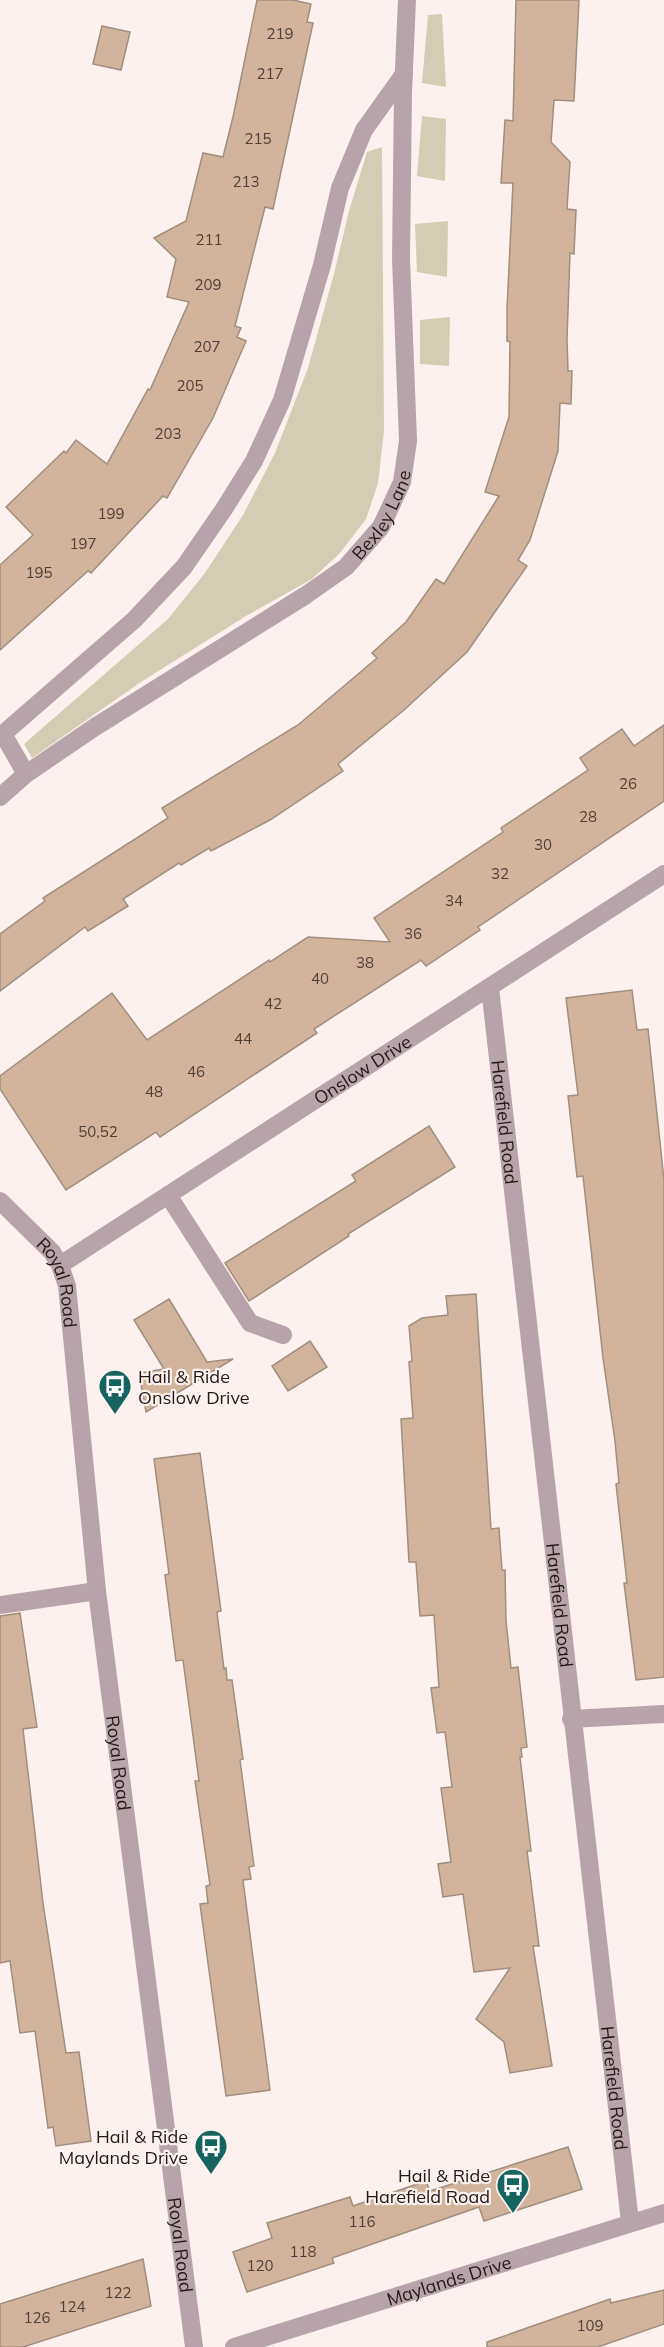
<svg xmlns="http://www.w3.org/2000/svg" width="664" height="2347" font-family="Mulish,sans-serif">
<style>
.green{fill:#d4cdb3}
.building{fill:#d2b49c;stroke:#a18e7f;stroke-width:1.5}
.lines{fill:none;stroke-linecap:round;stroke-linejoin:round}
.minor{stroke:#b6a4aa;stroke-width:18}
.labels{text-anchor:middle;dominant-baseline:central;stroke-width:4.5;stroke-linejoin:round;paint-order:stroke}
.number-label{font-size:15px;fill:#4e3f38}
.street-label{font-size:18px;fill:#221816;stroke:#fcf1ef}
.poi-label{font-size:18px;fill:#221816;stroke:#fcf1ef;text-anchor:end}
</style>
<rect width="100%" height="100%" fill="#fcf1ef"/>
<g class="green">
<path d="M442,14L446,87L422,83L428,15Z"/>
<path d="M422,116L446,119L445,181L417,176Z"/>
<path d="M382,147L384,431L378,483L366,519L340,553L312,579L246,616L141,682L32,758L24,744L168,619L205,573L243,515L275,453L308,368L334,274L349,211L367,152Z"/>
<path d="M448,221L447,277L417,272L415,224Z"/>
<path d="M450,317L449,366L420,364V320Z"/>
</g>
<g class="building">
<path d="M257,0H293L311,4L307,22L313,23L273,209L265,207L235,326L241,328L237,337L246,341L213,418L167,498L163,496L91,573L88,571L0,650V565L33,535L6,507L64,451L66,453L76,440L107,464L148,389L150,390L189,302L167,297L176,259L154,238L186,221L203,153L223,157L233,117Z"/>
<path d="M516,0H579L574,101L554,100L551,142L570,162L567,209L576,210L574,254L570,253L567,339L568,371H572L571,404L560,403L558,451L530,540L518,560L527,566L467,652L404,710L338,764L343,771L270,820L211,851L209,848L181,865L179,863L123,899L128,906L88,931L85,927L0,991V934L45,901L43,898L168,818L162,808L298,725L377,658L372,653L406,622L436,579L444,584L499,496L485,492L509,417L510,342L507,341V309L513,183H501L505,120L513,121Z"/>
<path d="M102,26L130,32L121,70L93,64Z"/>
<path d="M664,725V801L478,927L480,930L426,966L421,960L314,1029L317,1033L160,1137L156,1132L66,1190L0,1089V1076L112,993L147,1040L269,960L270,962L308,937L390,942L374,918L503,832L501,828L588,770L580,758L622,729L634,746Z"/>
<path d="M632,990L637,1030L648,1029L664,1180V1677L636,1680L624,1583H627L616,1484L619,1483L615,1441L603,1358L583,1176L577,1177L568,1096L578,1095L566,998Z"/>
<path d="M429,1126L455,1167L348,1234L349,1236L249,1301L225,1263L356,1181L352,1175Z"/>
<path d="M476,1294L491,1529L499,1528L502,1570H505L506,1621L511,1668L518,1667L527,1747L521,1748L522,1757H520L531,1851H527L539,1946H533L552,2066L510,2073L504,2042L476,2019L510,1968L474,1972L463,1894L443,1897L438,1864L451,1862L441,1788L452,1787L445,1732L437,1733L431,1688L439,1687L434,1615L420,1616L416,1562H409L401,1419L413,1418L409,1362L412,1361L409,1326L422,1318L448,1315L446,1296Z"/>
<path d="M169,1299L207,1362L233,1359L146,1412L139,1373L164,1369L134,1320Z"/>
<path d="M310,1341L327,1367L288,1391L272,1366Z"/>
<path d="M200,1453L221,1611L217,1612L224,1669L226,1668L227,1680H232L243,1759L240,1760L254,1866L249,1867L251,1879L243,1880L270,2090L226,2096L200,1904L208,1903L206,1886L210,1885L195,1781H199L183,1660L176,1661L165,1575L169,1574L154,1459Z"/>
<path d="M20,1613L37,1727L23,1729L43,1903L66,2053L79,2052L91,2141L56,2146L53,2127L48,2128L35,2031L20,2033L10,1961L0,1963V1616Z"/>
<path d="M568,2147L582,2189L484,2221L479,2207L332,2258L334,2263L247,2292L233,2252L272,2238L267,2223L350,2197L353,2206L426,2181L430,2191Z"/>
<path d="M143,2259L151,2306L23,2347H0V2304Z"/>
<path d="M664,2290V2324L598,2347H487V2342L610,2299L611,2303Z"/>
</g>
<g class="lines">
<g class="minor">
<path d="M26,774L3,734L134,620L184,567L224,509L254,461L282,400L322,265L340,188L364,130L404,74"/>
<path id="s1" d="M0,797L26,774L95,727L306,595L346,567L381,527L402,482L408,441L401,259L403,92L407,0"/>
<path id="s2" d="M490,988L630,2222"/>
<path d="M168,1195L250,1323L283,1335"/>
<path id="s3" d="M0,1201L52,1252L60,1265L67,1286L97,1591L194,2347"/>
<path id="s4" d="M60,1265L664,874"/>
<path d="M0,1605L97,1591"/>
<path d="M571,1719L664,1714"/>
<path id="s5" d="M234,2347L664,2213"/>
</g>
</g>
<defs>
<symbol id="bus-pin" viewBox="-11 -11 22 30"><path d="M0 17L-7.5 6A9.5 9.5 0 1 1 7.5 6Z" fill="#16645f" stroke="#fcf1ef"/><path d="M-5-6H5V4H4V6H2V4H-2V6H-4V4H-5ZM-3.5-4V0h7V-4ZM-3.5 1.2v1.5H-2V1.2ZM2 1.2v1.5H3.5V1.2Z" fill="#fff"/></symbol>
</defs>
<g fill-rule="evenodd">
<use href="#bus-pin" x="96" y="1367" width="38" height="52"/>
<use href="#bus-pin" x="192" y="2127" width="38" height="52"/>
<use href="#bus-pin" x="494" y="2166" width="38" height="52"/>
</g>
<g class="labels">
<g class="number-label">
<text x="280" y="33">219</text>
<text x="270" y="73">217</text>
<text x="258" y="138">215</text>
<text x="246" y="181">213</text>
<text x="209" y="239">211</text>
<text x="208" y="284">209</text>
<text x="207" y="346">207</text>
<text x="190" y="385">205</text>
<text x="168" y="433">203</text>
<text x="111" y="513">199</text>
<text x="83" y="543">197</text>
<text x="39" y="572">195</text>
<text x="628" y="783">26</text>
<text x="588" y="816">28</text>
<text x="543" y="844">30</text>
<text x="500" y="873">32</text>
<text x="454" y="900">34</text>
<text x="413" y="933">36</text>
<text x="365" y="962">38</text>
<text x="320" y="978">40</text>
<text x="273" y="1003">42</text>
<text x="243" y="1038">44</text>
<text x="196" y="1071">46</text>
<text x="154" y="1091">48</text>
<text x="98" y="1131">50,52</text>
<text x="362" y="2221">116</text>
<text x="303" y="2251">118</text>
<text x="260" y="2265">120</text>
<text x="118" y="2292">122</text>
<text x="72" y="2306">124</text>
<text x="37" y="2317">126</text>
<text x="590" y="2325">109</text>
</g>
<g class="street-label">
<text stroke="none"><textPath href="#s1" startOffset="480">Bexley Lane</textPath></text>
<text stroke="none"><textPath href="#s4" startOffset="360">Onslow Drive</textPath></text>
<text stroke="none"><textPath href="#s2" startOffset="135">Harefield Road</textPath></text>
<text stroke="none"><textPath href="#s3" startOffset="104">Royal Road</textPath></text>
<text stroke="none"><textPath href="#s2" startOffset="621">Harefield Road</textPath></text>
<text stroke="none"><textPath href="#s3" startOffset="590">Royal Road</textPath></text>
<text stroke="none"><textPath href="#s2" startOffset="1107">Harefield Road</textPath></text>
<text stroke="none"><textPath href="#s3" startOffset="1076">Royal Road</textPath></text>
<text stroke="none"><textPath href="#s5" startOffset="225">Maylands Drive</textPath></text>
</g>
<g class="poi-label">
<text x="138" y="1376" text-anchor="start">Hail &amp; Ride<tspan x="138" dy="21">Onslow Drive</tspan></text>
<text x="188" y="2136">Hail &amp; Ride<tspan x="188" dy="21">Maylands Drive</tspan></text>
<text x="490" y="2175">Hail &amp; Ride<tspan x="490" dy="21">Harefield Road</tspan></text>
</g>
</g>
</svg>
